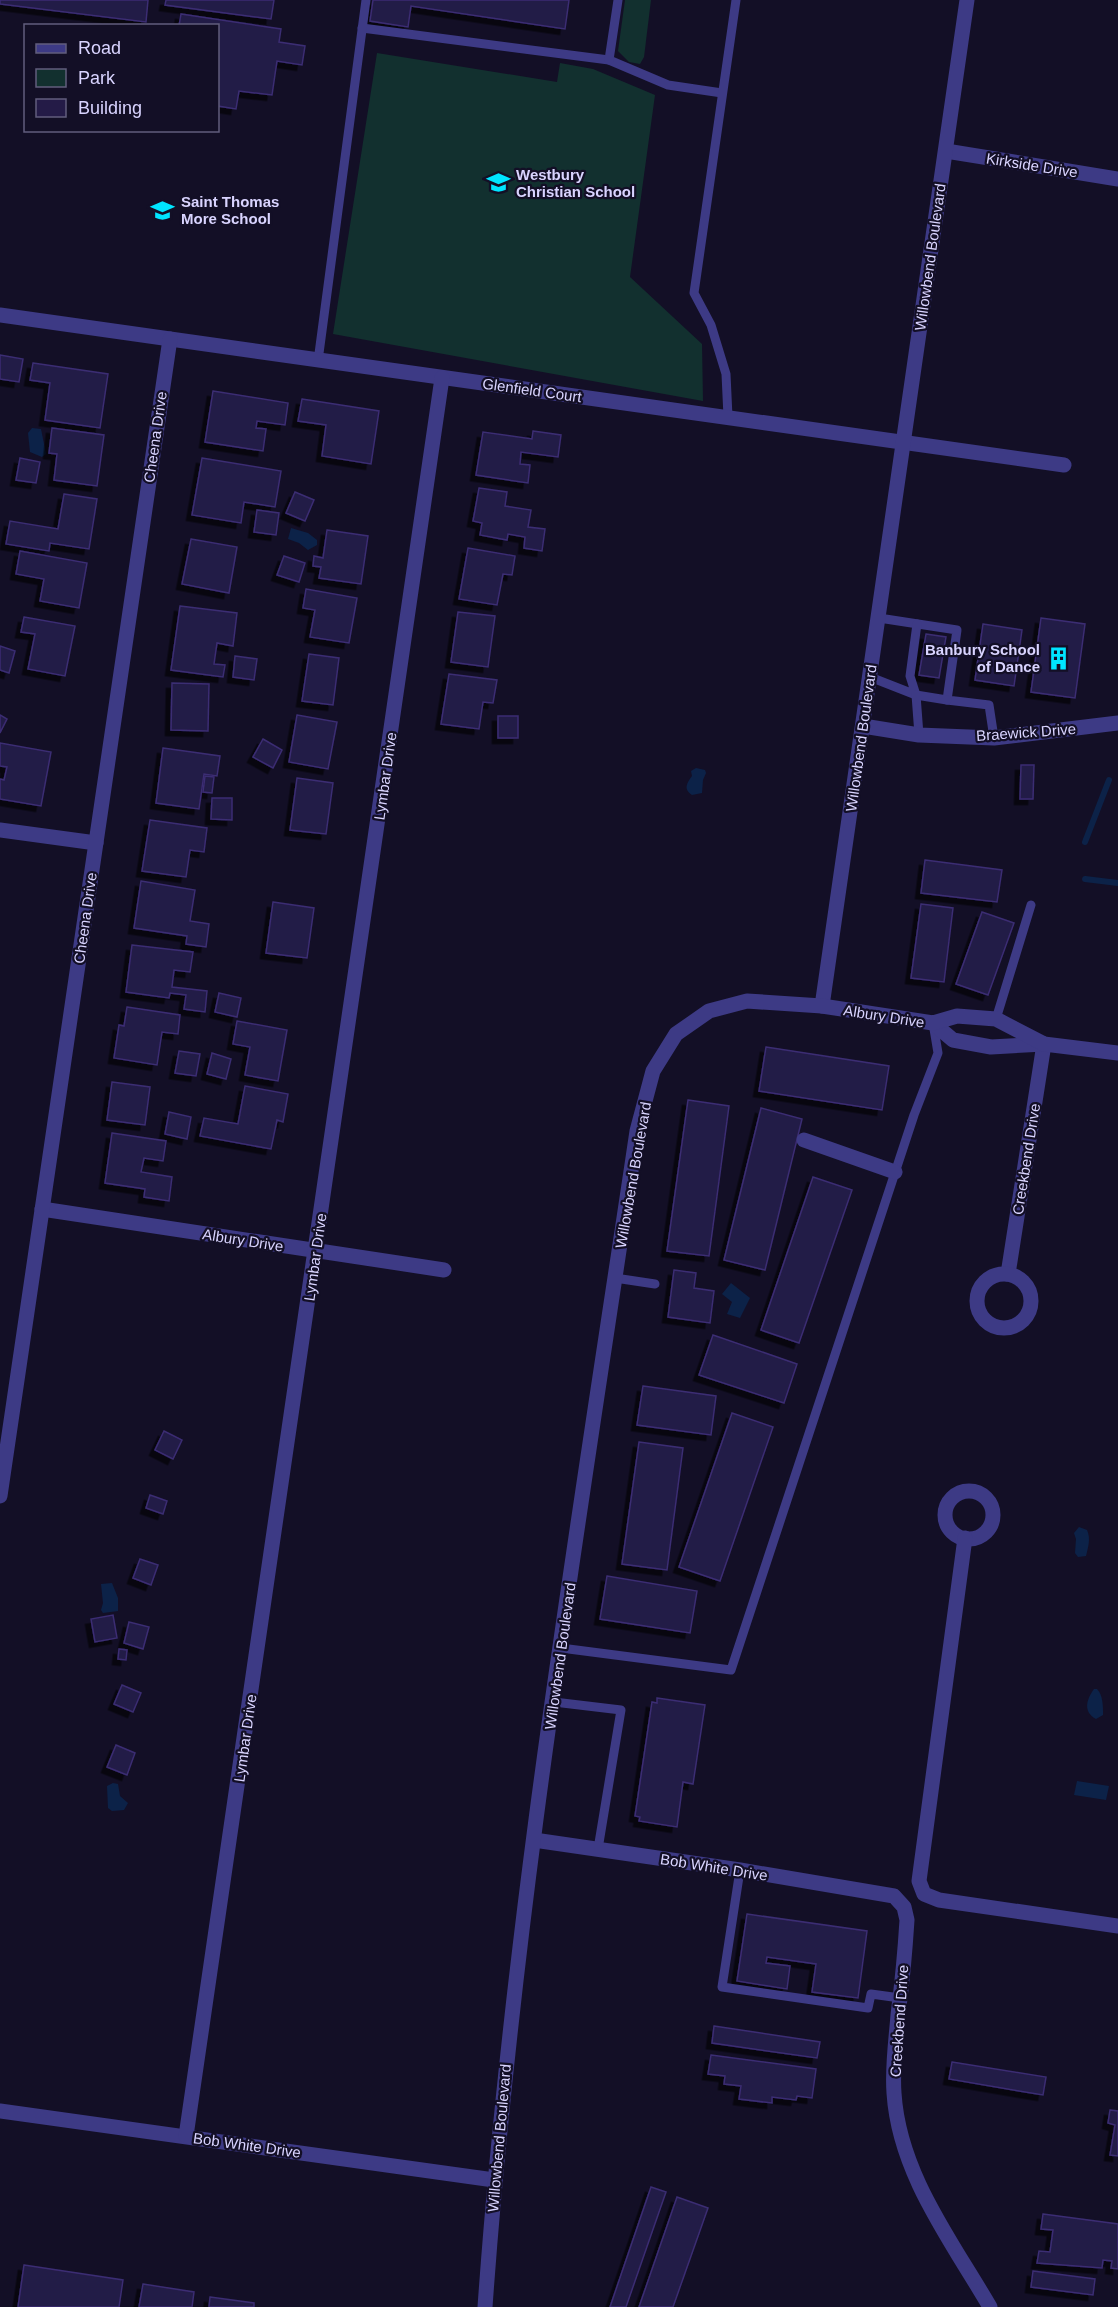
<svg xmlns="http://www.w3.org/2000/svg" width="1118" height="2307" font-family="Helvetica,sans-serif">
<style>
.green{fill:#12302f}
.water{fill:#0c2248}
.lines{fill:none;stroke-linecap:round;stroke-linejoin:round}
.stream{stroke:#0c2248;stroke-width:6}
.building{fill:#241b47;stroke:#3b2d73;stroke-width:1.5;filter:url(#shadow)}
.service{stroke:#3d3a85;stroke-width:9}
.minor{stroke:#3d3a85;stroke-width:15}
.tertiary{stroke:#3d3a85;stroke-width:15}
.labels{text-anchor:middle;dominant-baseline:central;stroke-width:4.5;stroke-linejoin:round;paint-order:stroke}
.street-label{font-size:15px;fill:#d9d4ff;stroke:#130f26}
.poi-label{font-size:15px;font-weight:bold;fill:#d9d4ff;stroke:#130f26;text-anchor:start}
</style>
<defs>
<filter id="shadow"><feDropShadow dx="-5.5" dy="5.5" stdDeviation="0" flood-color="#0009"/></filter>
</defs>
<rect width="100%" height="100%" fill="#130f26"/>
<g class="green">
<path d="M625,0H651L644,57L640,64L629,62L618,51Z"/>
<path d="M377,53L557,82L560,63L593,69L655,95L630,277L702,344L703,401L333,334Z"/>
</g>
<g class="water">
<path d="M32,428L41,429L46,454L42,457L30,452L28,433Z"/>
<path d="M291,528L308,533L317,540V545L308,550L299,543L288,539Z"/>
<path d="M696,768L705,770L706,773L703,780L702,793L692,795C683,789 687,783 692,776L691,771Z"/>
<path d="M731,1283L750,1298L740,1318L727,1314L732,1302L722,1294Z"/>
<path d="M1079,1527L1087,1530C1091,1539 1088,1547 1086,1556L1078,1557L1075,1553L1076,1539L1074,1533Z"/>
<path d="M112,1583L118,1598V1611L103,1613L101,1610L103,1603L101,1584Z"/>
<path d="M1094,1689H1097C1103,1695 1103,1706 1103,1715L1096,1719C1083,1712 1086,1700 1094,1689Z"/>
<path d="M1077,1781L1109,1786L1106,1800L1074,1795Z"/>
<path d="M113,1783L118,1784L120,1796L128,1803L124,1810L112,1811L108,1808L107,1786Z"/>
</g>
<g class="lines">
<g class="stream">
<path d="M1085,842L1109,780"/>
<path d="M1085,879L1118,883"/>
</g>
</g>
<g class="building">
<path d="M0,0H148L146,22L0,4Z"/>
<path d="M166,0H274L271,19L165,5Z"/>
<path d="M373,0H569L565,29L411,6L408,27L370,21Z"/>
<path d="M181,14L281,29L279,42L305,46L302,65L277,61L272,95L239,91L236,109L218,106V26H179Z"/>
<path d="M0,355L23,359L19,382L0,379Z"/>
<path d="M33,363L108,374L100,428L45,420L50,383L30,380Z"/>
<path d="M213,391L288,403L285,425L257,421L256,428L266,429L263,451L205,442Z"/>
<path d="M302,399L379,411L371,464L322,456L326,425L298,421Z"/>
<path d="M52,428L104,435L97,486L54,480L57,454L49,453Z"/>
<path d="M533,431L561,435L558,457L521,452L520,464L530,465L528,483L476,475L483,432L532,439Z"/>
<path d="M20,458L40,462L36,483L16,480Z"/>
<path d="M202,458L281,471L275,507L244,502L241,523L192,515Z"/>
<path d="M479,488L507,492L505,506L531,510L528,527L545,529L542,551L524,548L525,537L508,534L507,540L480,535L482,523L473,521Z"/>
<path d="M295,492L314,500L305,521L286,513Z"/>
<path d="M64,494L97,499L89,549L50,543L49,551L6,544L10,521L58,529Z"/>
<path d="M257,510L279,513L276,535L254,532Z"/>
<path d="M327,530L368,536L361,584L319,578L321,567L313,566L314,556L323,558Z"/>
<path d="M191,539L237,547L229,593L182,584Z"/>
<path d="M468,548L515,556L512,575L503,574L497,605L459,599Z"/>
<path d="M20,551L87,563L79,608L40,601L44,579L16,574Z"/>
<path d="M284,556L305,563L299,582L277,575Z"/>
<path d="M306,589L357,598L349,643L310,637L315,610L303,608Z"/>
<path d="M180,606L237,613L233,646L217,643L214,664L225,665L223,677L171,670Z"/>
<path d="M458,612L495,616L488,667L451,662Z"/>
<path d="M24,617L75,626L65,676L28,669L35,634L21,632Z"/>
<path d="M1041,618L1085,624L1075,698L1031,692Z"/>
<path d="M983,624L1022,630L1014,686L975,680Z"/>
<path d="M926,634L946,637L939,678L919,675Z"/>
<path d="M0,646L15,651L9,673L0,670Z"/>
<path d="M309,654L339,658L333,705L302,701Z"/>
<path d="M235,656L257,659L254,680L233,677Z"/>
<path d="M449,674L497,680L493,703L483,702L479,729L441,724Z"/>
<path d="M172,683L209,684L208,731L171,730Z"/>
<path d="M0,715L7,719L0,733Z"/>
<path d="M297,715L337,722L328,769L289,762Z"/>
<rect x="498" y="716" width="20" height="22"/>
<path d="M263,739L282,750L273,768L253,757Z"/>
<path d="M0,743L51,752L41,806L0,799V779L4,780L7,767L0,766Z"/>
<path d="M163,748L220,756L217,776L204,774L199,809L156,803Z"/>
<path d="M1021,765H1034L1033,799H1020Z"/>
<path d="M205,776L214,777L212,793L203,792Z"/>
<path d="M297,778L333,783L326,834L290,830Z"/>
<path d="M212,798H232V820L211,819Z"/>
<path d="M150,820L207,828L204,852L190,850L186,877L142,871Z"/>
<path d="M925,860L1002,870L997,902L921,893Z"/>
<path d="M141,881L195,890L190,921L209,924L206,947L186,944L187,936L134,928Z"/>
<path d="M273,902L314,908L307,958L266,953Z"/>
<path d="M921,904L953,908L944,982L911,978Z"/>
<path d="M982,912L1014,923L988,995L956,984Z"/>
<path d="M132,945L193,952L190,972L174,970L172,987L207,991L205,1012L184,1009L186,995L170,993L169,998L126,992Z"/>
<path d="M219,993L241,998L237,1017L215,1012Z"/>
<path d="M127,1007L180,1015L178,1034L162,1032L157,1065L114,1058L119,1025L124,1026Z"/>
<path d="M237,1021L287,1030L278,1081L245,1075L250,1047L233,1044Z"/>
<path d="M766,1047L889,1066L882,1110L759,1091Z"/>
<path d="M179,1051L200,1054L196,1076L175,1073Z"/>
<path d="M212,1053L231,1059L226,1079L207,1074Z"/>
<path d="M112,1082L150,1087L145,1125L107,1120Z"/>
<path d="M245,1086L288,1094L283,1122L277,1120L271,1149L200,1136L204,1118L238,1124Z"/>
<path d="M688,1100L729,1106L709,1256L667,1251Z"/>
<path d="M761,1108L802,1119L765,1270L724,1260Z"/>
<path d="M169,1112L191,1117L187,1139L165,1134Z"/>
<path d="M112,1133L166,1141L163,1161L144,1158L141,1172L172,1177L169,1201L144,1197L145,1189L105,1183Z"/>
<path d="M813,1177L852,1190L799,1343L761,1330Z"/>
<path d="M674,1270L696,1273L694,1288L714,1291L710,1323L668,1317Z"/>
<path d="M713,1335L797,1364L784,1403L699,1375Z"/>
<path d="M643,1386L716,1396L711,1435L637,1425Z"/>
<path d="M732,1413L773,1427L720,1581L679,1567Z"/>
<path d="M164,1431L182,1440L173,1459L155,1450Z"/>
<path d="M639,1442L683,1448L667,1570L622,1564Z"/>
<path d="M150,1495L167,1501L163,1514L146,1508Z"/>
<path d="M140,1559L158,1565L151,1585L133,1578Z"/>
<path d="M607,1576L697,1591L690,1633L600,1619Z"/>
<path d="M113,1615L117,1638L95,1642L91,1619Z"/>
<path d="M129,1622L149,1627L143,1649L124,1643Z"/>
<path d="M119,1649L127,1650L126,1660L118,1659Z"/>
<path d="M122,1685L141,1693L133,1712L114,1704Z"/>
<path d="M657,1698L705,1705L693,1784L683,1782L677,1827L639,1821L640,1817L635,1816L652,1702L657,1703Z"/>
<path d="M116,1745L135,1753L127,1775L107,1767Z"/>
<path d="M747,1914L867,1931L858,1998L812,1992L816,1964L767,1957L766,1963L790,1966L787,1989L737,1981Z"/>
<path d="M714,2026L820,2042L817,2058L712,2043Z"/>
<path d="M711,2055L816,2069L812,2098L797,2096L796,2100L772,2097V2103L739,2099L741,2086L724,2084L725,2076L708,2074Z"/>
<path d="M952,2062L1046,2077L1043,2095L949,2079Z"/>
<path d="M1110,2110L1118,2111V2156L1110,2155L1115,2125L1108,2123Z"/>
<path d="M651,2187L666,2192L626,2307H610Z"/>
<path d="M677,2197L708,2208L673,2307H639Z"/>
<path d="M1043,2214L1118,2224V2269L1111,2268L1112,2261L1103,2260L1102,2268L1037,2263L1039,2251L1050,2252L1053,2230L1041,2229Z"/>
<path d="M24,2265L123,2280L119,2307H18Z"/>
<path d="M1033,2271L1095,2279L1093,2295L1031,2287Z"/>
<path d="M143,2284L194,2292L192,2307H139Z"/>
<path d="M210,2297L254,2303V2307H209Z"/>
</g>
<g class="lines">
<g class="service">
<path d="M362,28L609,60L668,85L722,93"/>
<path d="M609,60L618,0"/>
<path d="M318,361L366,0"/>
<path d="M728,417L726,374L711,325L694,293L736,0"/>
<path d="M879,618L957,630L947,700L989,705L994,738"/>
<path d="M870,677L916,695L910,676L917,624"/>
<path d="M919,735L916,695L947,700"/>
<path d="M996,1019L1031,905"/>
<path d="M615,1278L655,1284"/>
<path d="M561,1648L731,1670L914,1115L938,1053L933,1023"/>
<path d="M554,1702L621,1710L598,1849"/>
<path d="M740,1870L722,1987L868,2008L871,1994L900,1998"/>
</g>
<g class="minor">
<path d="M946,151L1118,179"/>
<path d="M0,315L1064,465"/>
<path d="M863,726L919,735L994,738L1118,723"/>
<path d="M0,830L96,843"/>
<path d="M804,1140L895,1172"/>
<path d="M42,1209L444,1270"/>
<path d="M1008,1274L1044,1044"/>
<circle cx="1004" cy="1301" r="27"/>
<circle cx="969" cy="1515" r="24"/>
<path d="M0,1496L170,339"/>
<path d="M965,1538L919,1881L924,1894L939,1900L1118,1926"/>
<path d="M534,1840L740,1870L894,1896L904,1907L907,1920C905,1952 902,1984 898,2015C896,2041 892,2067 894,2093C899,2173 951,2240 990,2307"/>
<path d="M0,2111L494,2180"/>
<path d="M186,2136L442,378"/>
</g>
<g class="tertiary">
<path d="M822,1006L967,0"/>
<path d="M933,1023L953,1040L991,1047L1044,1044"/>
<path d="M485,2307C513,1913 579,1522 637,1131L653,1071L676,1034L709,1011L747,1001L822,1006L933,1023L957,1016L996,1019L1044,1044L1118,1053"/>
</g>
</g>
<defs>
<symbol id="school-bare" viewBox="-9 -9 18 18"><path d="M0-5L7-2L0 1L-7-2ZM-4 1L0 2.5L4 1V4Q0 6-4 4Z" fill="#00e5ff" stroke="#130f26" stroke-width="2.5" paint-order="stroke"/></symbol>
<symbol id="building-bare" viewBox="-9 -9 18 18"><path d="M-4-6H4V6H1V3H-1V6H-4ZM-2.5-4.3h1.7v1.8h-1.7ZM.8-4.3h1.7v1.8H.8ZM-2.5-1h1.7V.8h-1.7ZM.8-1h1.7V.8H.8Z" fill="#00e5ff" stroke="#130f26" stroke-width="2.5" paint-order="stroke"/></symbol>
</defs>
<g fill-rule="evenodd">
<use href="#school-bare" x="482" y="166" width="33" height="33"/>
<use href="#school-bare" x="146" y="194" width="33" height="33"/>
<use href="#building-bare" x="1042" y="642" width="33" height="33"/>
</g>
<g class="labels">
<g class="street-label">
<text transform="translate(1032 165) rotate(9)">Kirkside Drive</text>
<text transform="translate(930 257) rotate(-82)">Willowbend Boulevard</text>
<text transform="translate(532 390) rotate(8)">Glenfield Court</text>
<text transform="translate(155 437) rotate(-82)">Cheena Drive</text>
<text transform="translate(1026 732) rotate(-4)">Braewick Drive</text>
<text transform="translate(861 738) rotate(-82)">Willowbend Boulevard</text>
<text transform="translate(385 776) rotate(-82)">Lymbar Drive</text>
<text transform="translate(85 918) rotate(-82)">Cheena Drive</text>
<text transform="translate(884 1016) rotate(9)">Albury Drive</text>
<text transform="translate(1026 1159) rotate(-81)">Creekbend Drive</text>
<text transform="translate(633 1175) rotate(-80)">Willowbend Boulevard</text>
<text transform="translate(243 1240) rotate(9)">Albury Drive</text>
<text transform="translate(315 1257) rotate(-82)">Lymbar Drive</text>
<text transform="translate(560 1656) rotate(-82)">Willowbend Boulevard</text>
<text transform="translate(245 1738) rotate(-82)">Lymbar Drive</text>
<text transform="translate(714 1867) rotate(9)">Bob White Drive</text>
<text transform="translate(899 2021) rotate(-86)">Creekbend Drive</text>
<text transform="translate(499 2138) rotate(-85)">Willowbend Boulevard</text>
<text transform="translate(247 2145) rotate(8)">Bob White Drive</text>
</g>
<g class="poi-label">
<text x="516" y="174">Westbury<tspan x="516" dy="17">Christian School</tspan></text>
<text x="181" y="201">Saint Thomas<tspan x="181" dy="17">More School</tspan></text>
<text x="1040" y="649" text-anchor="end">Banbury School<tspan x="1040" dy="17">of Dance</tspan></text>
</g>
</g>
<rect x="24" y="24" width="195" height="108" fill="#130f26" stroke="#625e7d" stroke-width="1.5"/>
<rect x="36" y="44" width="30" height="9" fill="#3d3a85" stroke="#625e7d" stroke-width="1.5"/>
<text x="78" y="54" font-size="18" fill="#d9d4ff">Road</text>
<rect x="36" y="69" width="30" height="18" fill="#12302f" stroke="#625e7d" stroke-width="1.5"/>
<text x="78" y="84" font-size="18" fill="#d9d4ff">Park</text>
<rect x="36" y="99" width="30" height="18" fill="#241b47" stroke="#625e7d" stroke-width="1.5"/>
<text x="78" y="114" font-size="18" fill="#d9d4ff">Building</text>
</svg>
